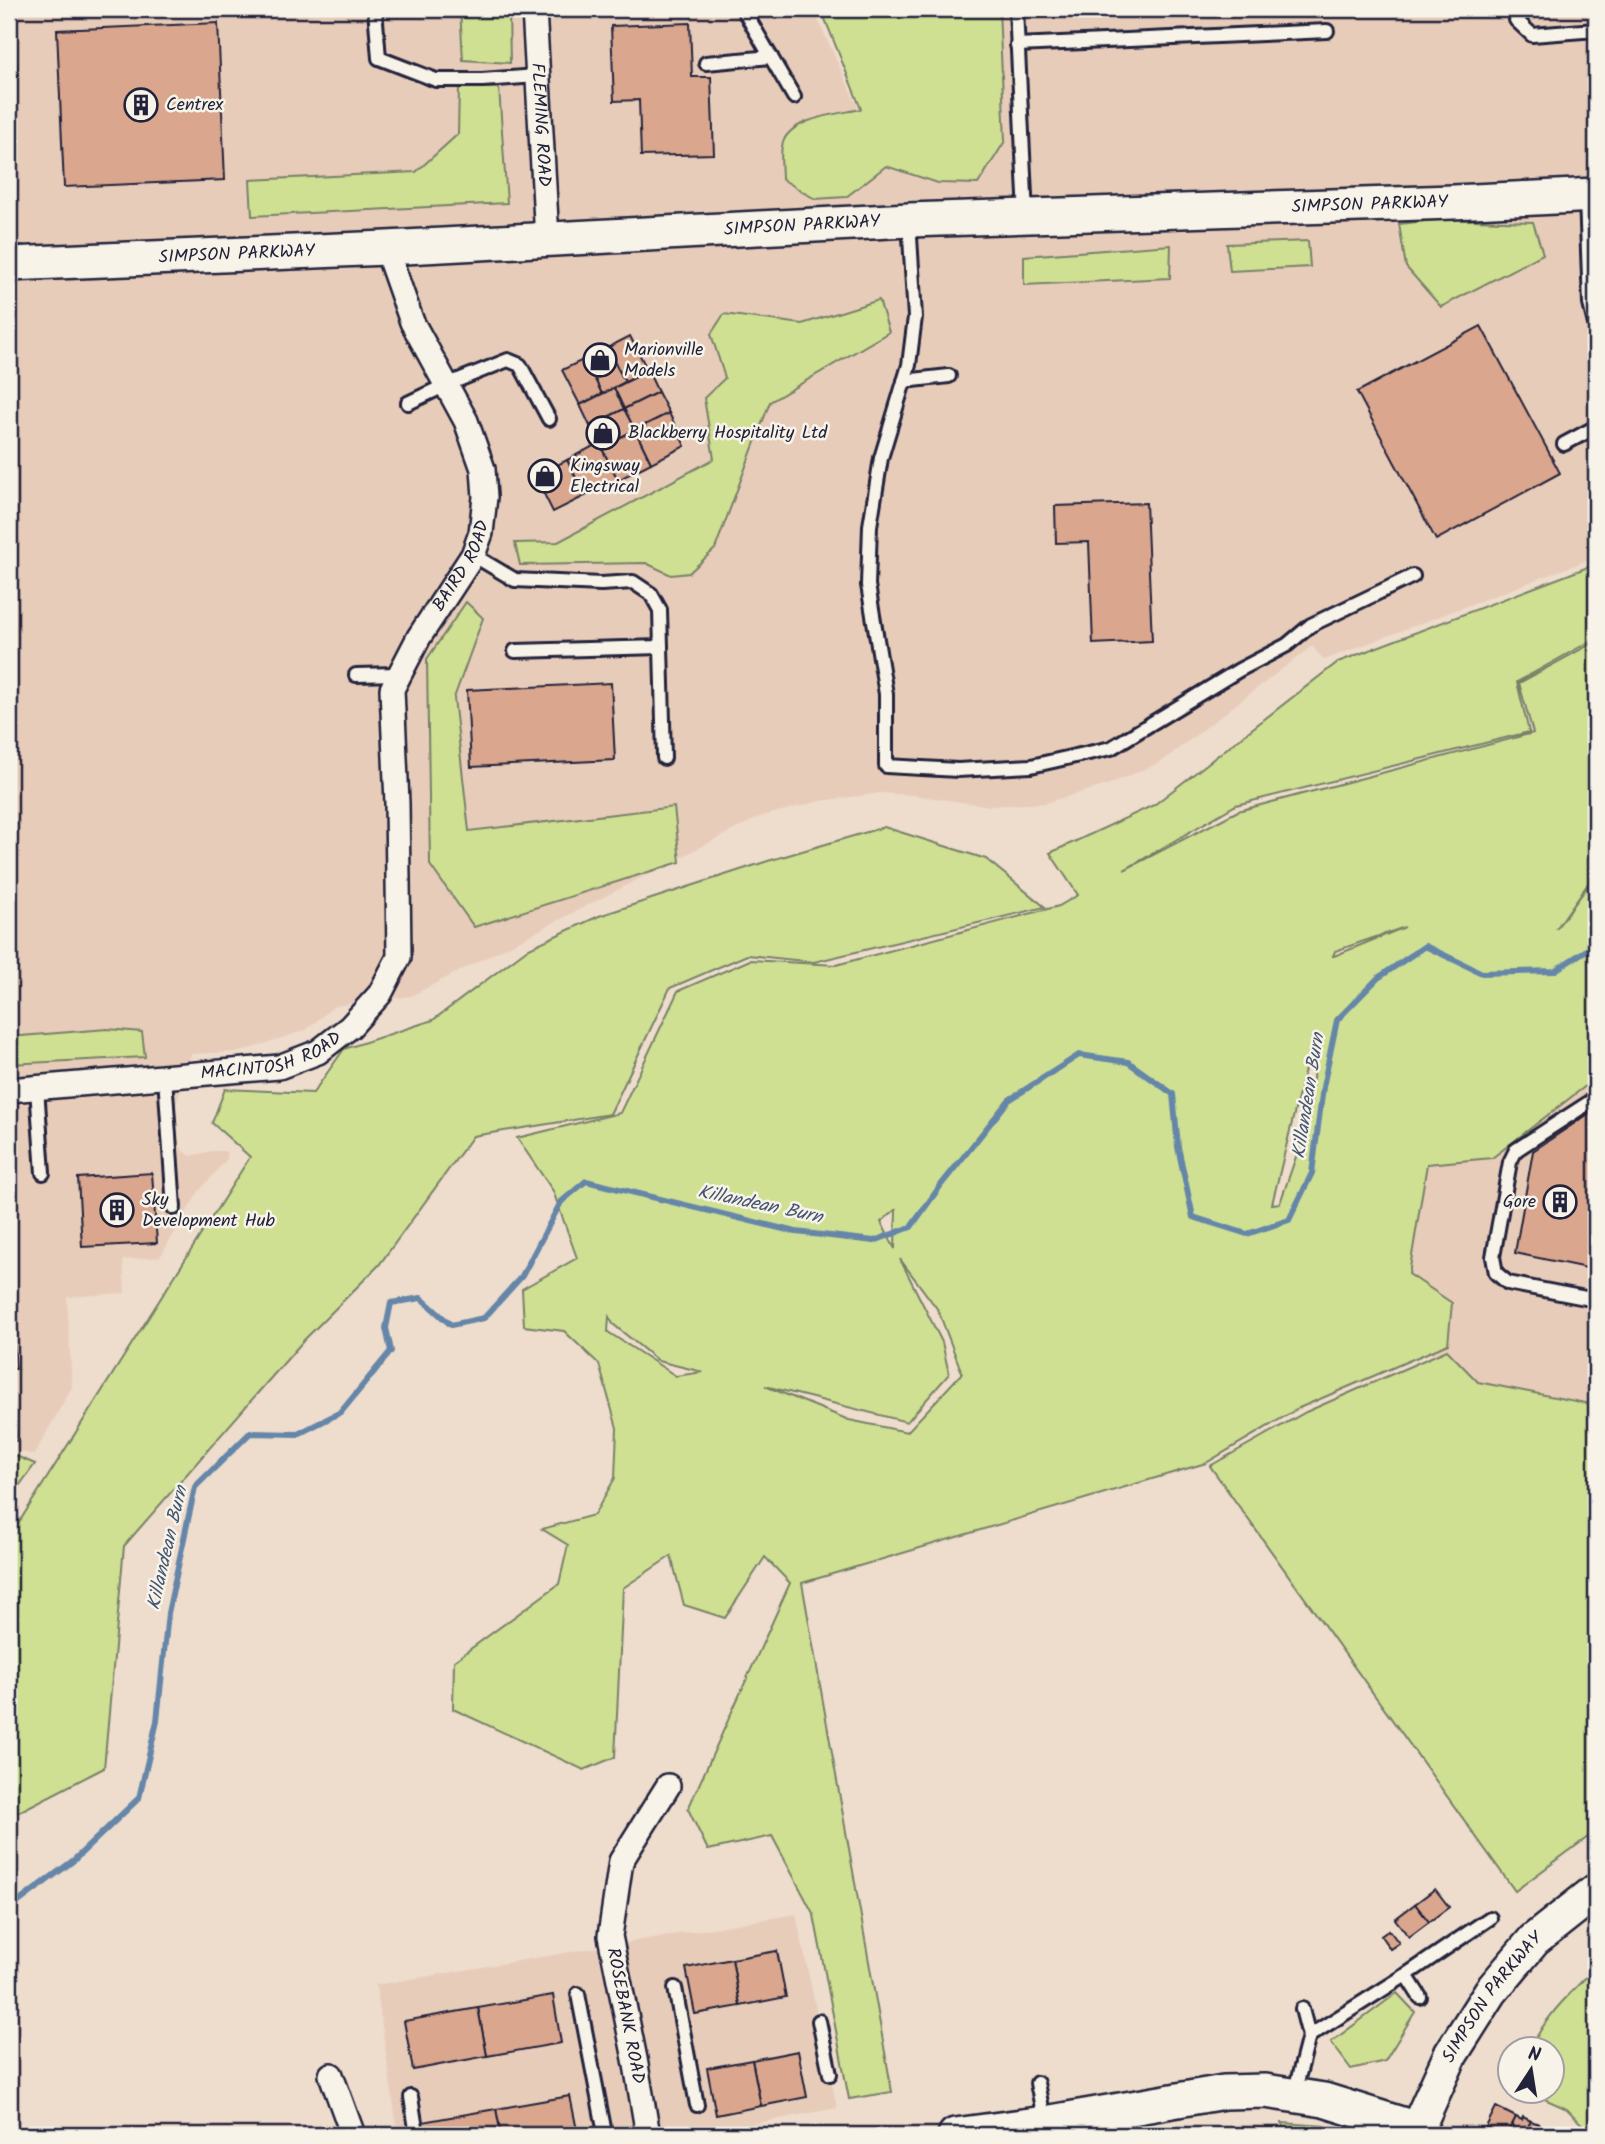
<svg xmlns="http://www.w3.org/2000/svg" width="1605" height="2144" font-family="Kalam,sans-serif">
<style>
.built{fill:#e8ccba}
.green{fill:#cfe093;stroke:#788167;stroke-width:2;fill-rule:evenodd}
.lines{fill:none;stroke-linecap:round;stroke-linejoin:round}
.stream{stroke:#6586a8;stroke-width:6}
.building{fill:#daa78e;stroke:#22223b;stroke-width:2}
.service-casing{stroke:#22223b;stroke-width:18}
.minor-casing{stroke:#22223b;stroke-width:28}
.secondary-casing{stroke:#22223b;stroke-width:38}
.service{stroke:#f7f3e8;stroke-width:12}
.minor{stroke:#f7f3e8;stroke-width:23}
.secondary{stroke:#f7f3e8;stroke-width:33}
.labels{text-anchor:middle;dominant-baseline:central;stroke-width:5;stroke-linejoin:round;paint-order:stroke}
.poi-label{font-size:18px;fill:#22223b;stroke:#f7f3e8;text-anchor:start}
.street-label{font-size:18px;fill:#22223b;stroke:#f7f3e8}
.water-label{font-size:19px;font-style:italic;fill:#445471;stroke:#f7f3e8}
</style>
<rect width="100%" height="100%" fill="#eedccd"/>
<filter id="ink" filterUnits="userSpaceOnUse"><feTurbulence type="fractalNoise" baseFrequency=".0143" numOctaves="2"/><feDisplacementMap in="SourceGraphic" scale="14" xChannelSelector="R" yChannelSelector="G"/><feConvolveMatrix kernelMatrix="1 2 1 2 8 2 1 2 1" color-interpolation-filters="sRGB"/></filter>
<g filter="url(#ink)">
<g class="built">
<path d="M9,9H813L880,155L994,9H1596V557L1324,660L1312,646L1161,762L1107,785L1045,803L990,806L913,795L881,793L820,801L759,817L411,996L334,1006L306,1030L240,1052L191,1054L174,1112V1129L182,1150L191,1156L212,1151H226L227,1159L199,1191L160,1257L123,1260L125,1293L67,1297L72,1387L34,1455L9,1449Z"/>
<path d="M1596,1000V1481L1436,1366L1383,1213L1413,1091Z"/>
<path d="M796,1914L837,2108L693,2135H398L376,1985Z"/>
</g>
<g class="green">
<path d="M460,9H509L510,63L463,60Z"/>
<path d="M821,9H999L1005,141L978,184L938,183L886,166L846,197L815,199L782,179C782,169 780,156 782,146C787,118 838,114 861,109Z"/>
<path d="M459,88H499L507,203L252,216L250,180L416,172L458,134Z"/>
<path d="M1444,219L1533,222L1543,254L1441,307L1406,267L1399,224Z"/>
<path d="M1308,241L1310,267L1230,271L1227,244Z"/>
<path d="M1171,245L1170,278L1024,285V256Z"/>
<path d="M879,300L889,332L770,402L715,549L689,573L671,575L646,563L520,565L515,543L558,542L714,459L704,398L725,378L711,334L724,314L802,324Z"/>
<path d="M1596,564V638L1517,682L1529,732L1236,805L1124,870L1238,811L1533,733L1519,683L1596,641V868L1587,885L1556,929L1588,886L1596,871V1078L1492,1158L1427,1164L1409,1274L1452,1303L1448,1344L1299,1408L1206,1463L802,1583L892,2092L849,2099L814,1915L772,1836L708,1850L688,1809L790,1583L765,1557L725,1618L684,1605L671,1556L623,1588L615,1757L584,1770L453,1709L454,1661L559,1584L568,1545L542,1529L594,1515L615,1478L617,1428L599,1364L564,1331L524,1326L522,1289L577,1258L553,1191L517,1138L620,1113L678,991L750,960L836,965L1059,906L1078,895L1050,853L1154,805L1338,662ZM1405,927L1334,956H1333L1335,951ZM1309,1053L1315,1060L1308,1122L1280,1203L1272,1204ZM895,1210H896L895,1249L881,1222ZM900,1259L938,1310L962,1373L907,1432L849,1420L765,1386L907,1422L949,1374L942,1342ZM609,1317L613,1324L658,1361L703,1372L676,1376L608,1332Z"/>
<path d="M466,602L483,618L454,698L469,831L674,807L680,862L474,927L430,865L427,659Z"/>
<path d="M884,827L986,859L1045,907L814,962L747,955L670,988L610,1114L473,1136L379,1265L304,1340L124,1546L104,1768L9,1817V1538L250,1157L212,1123L225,1089L313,1093L344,1049L433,1020L529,948L599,916L768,861Z"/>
<path d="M107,1029L142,1032L145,1057L9,1064V1037Z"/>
<path d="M1447,1350L1478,1382L1596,1405V1831L1515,1891L1210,1466L1306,1412Z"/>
<path d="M9,1453L35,1464L9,1500Z"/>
<path d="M1596,1967V2135H1592L1567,2109L1540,2097L1537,2092H1552V2050L1532,2049C1540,2020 1575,1989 1596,1967Z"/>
<path d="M1397,1993L1415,2012L1385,2061L1351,2069L1331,2042Z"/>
<path d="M1282,2123L1325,2126L1330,2135H1288Z"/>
</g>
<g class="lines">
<path class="stream" d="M9,1909L74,1860L139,1798L157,1721L168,1613L195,1487L250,1433L298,1434L341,1412L391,1351L386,1328L391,1303L421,1298L451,1325L484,1318L522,1276L561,1202L586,1181L796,1232L874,1241L911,1227L941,1185L1009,1100L1079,1055L1128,1062L1173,1094L1178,1147L1193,1217L1247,1234L1289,1220L1312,1173L1323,1087L1337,1020L1378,978L1425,946L1482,973L1554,971L1596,944"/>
</g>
<g class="building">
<path d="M218,23L225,180L64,187L57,30Z"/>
<path d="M690,23L692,77H711L714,154L641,156L639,100L614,101L611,26Z"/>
<path d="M1481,326L1560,473L1436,540L1357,392Z"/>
<path d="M630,336L648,371L625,382L607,348Z"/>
<path d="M607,348L625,382L602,394L585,359Z"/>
<path d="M585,359L602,394L580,405L562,370Z"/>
<path d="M648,371L658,392L624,409L614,388Z"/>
<path d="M614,388L624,409L590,426L580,405Z"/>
<path d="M658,392L669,413L635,430L624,409Z"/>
<path d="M624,409L635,430L601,447L590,426Z"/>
<path d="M669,413L685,446L651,463L635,430Z"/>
<path d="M635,430L651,463L618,480L601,447Z"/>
<path d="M599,443L618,480L585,496L567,460Z"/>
<path d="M567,460L585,496L553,512L535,476Z"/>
<path d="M1146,503L1152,641L1093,644L1089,542L1056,543L1055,506Z"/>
<path d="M611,683L615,760L471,767L467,690Z"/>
<path d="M1596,1109V1270L1515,1253L1533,1151Z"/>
<path d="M152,1173L157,1243L82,1247L78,1178Z"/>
<path d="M9,1272L16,1369H9Z"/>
<path d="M9,1397H13L16,1441H9Z"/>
<path d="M1435,1889L1449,1907L1429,1922L1415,1904Z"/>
<path d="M1415,1904L1429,1922L1409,1937L1395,1919Z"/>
<path d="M1389,1930L1399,1943L1390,1949L1381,1936Z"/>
<path d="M777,1951L786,1997L740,2006L732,1959Z"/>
<path d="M732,1959L740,2006L695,2014L686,1968Z"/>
<path d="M553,1995L561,2043L487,2056L478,2008Z"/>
<path d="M478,2008L487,2056L413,2070L404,2021Z"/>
<path d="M798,2051L807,2097L761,2106L752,2060Z"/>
<path d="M752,2060L761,2106L716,2115L707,2068Z"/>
<path d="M570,2096L578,2135H501L496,2109Z"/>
<path d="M1496,2107L1516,2117L1507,2135L1486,2127Z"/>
<path d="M496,2109L501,2135H425L422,2122Z"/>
<path d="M1516,2117L1522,2120L1523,2117L1531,2121L1524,2135H1507Z"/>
<path d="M1531,2121L1539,2124L1537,2128L1542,2130L1540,2135H1524Z"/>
<path d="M1544,2127L1552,2131L1550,2134L1553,2135H1540Z"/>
</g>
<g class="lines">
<defs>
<g id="service">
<path d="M375,9L379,58L436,80H482L537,76"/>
<path d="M743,9L794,97"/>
<path d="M1016,9L1026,216"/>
<path d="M1527,9L1516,20L1532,35L1596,30"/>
<path d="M1017,45L1327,31"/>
<path d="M706,63L771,57"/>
<path d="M9,66V74"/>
<path d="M1586,198L1590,304L1596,328"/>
<path d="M909,221L915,317L909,365L881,458L870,526L868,585L886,694V766L958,770L1031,766L1111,748L1239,670L1287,645L1311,625L1413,576"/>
<path d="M904,381L949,376"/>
<path d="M408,403L446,385L508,360L520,365L549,419"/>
<path d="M1564,444L1596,427"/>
<path d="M473,555L515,580L601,584L633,582L651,594L660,610L664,758"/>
<path d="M515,651L661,647"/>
<path d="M356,675L398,674"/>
<path d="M165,1077L174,1208"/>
<path d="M37,1088L43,1173"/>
<path d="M1596,1098L1516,1150L1510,1162L1493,1257L1496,1273L1508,1283L1596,1300"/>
<path d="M1406,1975L1420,1997"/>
<path d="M675,1988L697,2105"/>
<path d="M578,1994L604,2128"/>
<path d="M1302,2009L1309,2036"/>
<path d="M819,2021L830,2074"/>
<path d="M1037,2083L1045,2123"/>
<path d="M1294,2094L1309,2036L1406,1975L1490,1918"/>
<path d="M411,2097L417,2135"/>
</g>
<g id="minor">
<path id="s1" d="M534,9L547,239"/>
<path id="s2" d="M9,1090L279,1067L318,1052L350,1027L380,994L399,957L397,803L392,689L419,637L473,555L481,533L485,497L483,469L466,421L412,322L386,248"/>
<path d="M331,2075L353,2135"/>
<path d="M648,2135L635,2059L610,1936L621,1861L668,1786"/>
</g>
<g id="secondary">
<path id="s3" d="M9,264L386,248L909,220L1453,202L1596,195"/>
<path id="s4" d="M955,2135L1045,2123L1224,2092L1265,2091L1324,2100L1417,2129L1451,2054L1491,1991L1534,1940L1596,1891"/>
</g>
</defs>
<use href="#service" class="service-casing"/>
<use href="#minor" class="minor-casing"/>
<use href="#secondary" class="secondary-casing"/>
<use href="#service" class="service"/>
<use href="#minor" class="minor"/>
<use href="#secondary" class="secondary"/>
</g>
</g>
<defs>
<symbol id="building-ring" viewBox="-11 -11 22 22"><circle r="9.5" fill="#f7f3e8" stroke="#22223b" stroke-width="1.5"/><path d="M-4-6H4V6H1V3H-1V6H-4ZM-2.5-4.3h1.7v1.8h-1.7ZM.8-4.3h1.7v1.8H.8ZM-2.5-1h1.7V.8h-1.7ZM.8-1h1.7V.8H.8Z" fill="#22223b"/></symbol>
<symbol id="shop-ring" viewBox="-11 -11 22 22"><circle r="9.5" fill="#f7f3e8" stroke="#22223b" stroke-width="1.5"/><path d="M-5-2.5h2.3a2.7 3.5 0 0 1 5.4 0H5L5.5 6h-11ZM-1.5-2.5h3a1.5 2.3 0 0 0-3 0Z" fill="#22223b"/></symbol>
</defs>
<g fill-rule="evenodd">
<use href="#building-ring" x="122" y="86" width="38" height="38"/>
<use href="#shop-ring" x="581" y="341" width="38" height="38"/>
<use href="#shop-ring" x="584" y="414" width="38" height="38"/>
<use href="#shop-ring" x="526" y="457" width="38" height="38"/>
<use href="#building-ring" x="1541" y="1183" width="38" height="38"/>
<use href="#building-ring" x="98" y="1191" width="38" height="38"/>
</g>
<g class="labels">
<g class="poi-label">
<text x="166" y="105">Centrex</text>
<text x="624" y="350">Marionville<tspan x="624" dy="21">Models</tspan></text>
<text x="628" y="433">Blackberry Hospitality Ltd</text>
<text x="570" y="466">Kingsway<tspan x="570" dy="21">Electrical</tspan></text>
<text x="142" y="1200">Sky<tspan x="142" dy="21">Development Hub</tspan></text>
<text x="1536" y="1202" text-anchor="end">Gore</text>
</g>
<g class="street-label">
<text stroke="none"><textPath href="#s1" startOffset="116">FLEMING ROAD</textPath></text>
<text stroke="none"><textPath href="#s3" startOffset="1362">SIMPSON PARKWAY</textPath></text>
<text stroke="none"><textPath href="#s3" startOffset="794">SIMPSON PARKWAY</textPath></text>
<text stroke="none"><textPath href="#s3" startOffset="228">SIMPSON PARKWAY</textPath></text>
<text stroke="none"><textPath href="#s2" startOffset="850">BAIRD ROAD</textPath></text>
<text stroke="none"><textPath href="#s2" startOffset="266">MACINTOSH ROAD</textPath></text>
<text stroke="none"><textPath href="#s4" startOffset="623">SIMPSON PARKWAY</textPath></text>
<text transform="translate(625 2016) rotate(79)">ROSEBANK ROAD</text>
</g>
<g class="water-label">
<text transform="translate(1309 1096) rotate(-81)">Killandean Burn</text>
<text transform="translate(760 1205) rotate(12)">Killandean Burn</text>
<text transform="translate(168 1548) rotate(-77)">Killandean Burn</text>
</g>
</g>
<rect width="1605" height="2144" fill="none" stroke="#f7f3e8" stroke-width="35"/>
<rect x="18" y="18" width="1570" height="2109" fill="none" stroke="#22223b" stroke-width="2.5" filter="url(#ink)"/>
<g transform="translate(1531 2070) rotate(12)"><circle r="33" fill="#f7f3e8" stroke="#a29fa3" stroke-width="2"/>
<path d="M0-5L12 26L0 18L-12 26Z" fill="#22223b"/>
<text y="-10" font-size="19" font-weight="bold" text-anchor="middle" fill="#22223b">N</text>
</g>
</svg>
